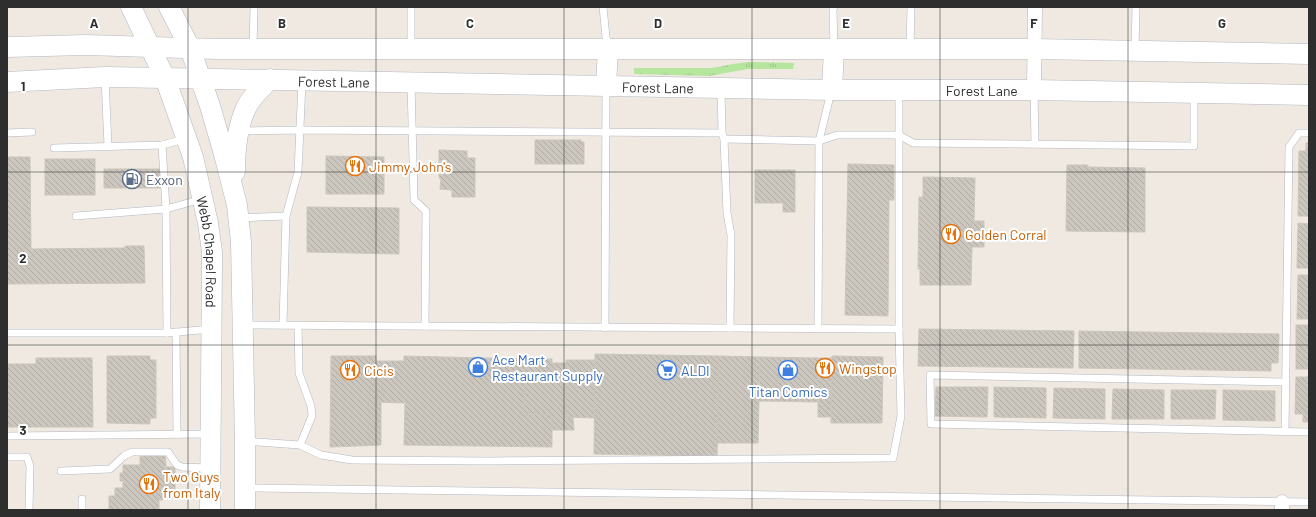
<svg xmlns="http://www.w3.org/2000/svg" width="1316" height="517" font-family="Barlow,sans-serif">
<style>
.grass{fill:url(#grass-tufts)}
.building{fill:url(#building-back-hatch);stroke:#cbc5ba}
.lines{fill:none;stroke-linecap:round;stroke-linejoin:round}
.service-casing{stroke:#b4b7c1;stroke-width:8}
.minor-casing{stroke:#b4b7c1;stroke-width:15}
.secondary-casing{stroke:#b4b7c1;stroke-width:21}
.service{stroke:#fff;stroke-width:7}
.minor{stroke:#fff;stroke-width:14}
.secondary{stroke:#fff;stroke-width:20}
.grid{fill:none;stroke:#2e2e2e;stroke-width:1;stroke-opacity:0.55}
.labels{text-anchor:middle;dominant-baseline:central;stroke-width:4;stroke-linejoin:round;paint-order:stroke}
.street-label{font-size:14px;fill:#2e2e2e;stroke:#fff}
.food-label{font-size:14px;fill:#c56008;stroke:#fff;text-anchor:start}
.service-label{font-size:14px;fill:#4e5e75;stroke:#fff;text-anchor:start}
.shop-label{font-size:14px;fill:#366cbe;stroke:#fff;text-anchor:start}
.grid-label{font-size:13px;text-anchor:middle;font-weight:bold;fill:#2e2e2e;stroke:#fff;stroke-width:4;stroke-linejoin:round;paint-order:stroke}
</style>
<defs>
<pattern id="grass-tufts" width="24" height="20" patternUnits="userSpaceOnUse"><rect width="24" height="20" fill="#b6e59e"/><path d="M3 7l-1-3M5 7V3M7 7l1-3M15 17l-1-3M17 17v-4M19 17l1-3" fill="none" stroke="#9dc588"/></pattern>
<pattern id="building-back-hatch" width="6" height="6" patternUnits="userSpaceOnUse"><rect width="6" height="6" fill="#cbc7bf"/><path d="M-1 5l2 2M0 0l6 6M5-1l2 2" fill="none" stroke="#afaba4"/></pattern>
</defs>
<rect width="100%" height="100%" fill="#efe9e1"/>
<path class="grass" d="M748,62L794,63L793,69H748L709,76L634,74V68H712L733,64Z"/>
<g class="building">
<path d="M535,140H581V142H584V164H535Z"/>
<path d="M1306,143H1309V216H1298L1299,151H1306Z"/>
<path d="M439,150L467,151V158H475V197H452V190L440,189L441,178H439Z"/>
<path d="M326,156L384,157V194H326Z"/>
<path d="M7,157H30L31,249L125,248V246H144L145,283L7,284Z"/>
<rect x="45" y="159" width="50" height="36"/>
<path d="M848,164L894,165V200H889L888,316L845,315Z"/>
<path d="M1067,165H1088V167L1145,168V232L1066,231Z"/>
<path d="M104,169H161L160,188H104Z"/>
<path d="M755,170H795V212H783V203H755Z"/>
<path d="M923,177L975,178L974,221H984V247H972L971,285H920V269H918L919,197H923Z"/>
<path d="M307,207L399,208V254L307,252Z"/>
<path d="M1298,223L1309,224V268H1297Z"/>
<path d="M1298,275H1309V319H1297Z"/>
<rect x="1296" y="325" width="13" height="44"/>
<path d="M919,329L1074,331L1073,368L918,366Z"/>
<path d="M1079,331L1279,334L1278,363H1271V371L1079,368Z"/>
<path d="M595,354L719,356L717,456L594,454Z"/>
<path d="M107,356H150V360H156V418H150V424L107,423Z"/>
<path d="M331,356H376V402L381,403V445L330,447Z"/>
<path d="M404,356L525,359L524,414L552,415V447L404,445L405,403L376,402V361H404Z"/>
<path d="M719,356L760,357L758,443H717Z"/>
<path d="M832,356L883,357L882,423H831Z"/>
<path d="M760,357L818,358V402L759,401Z"/>
<path d="M36,358H92L93,427H7V364H36Z"/>
<path d="M818,358H832L831,417H818Z"/>
<path d="M525,359H552V363H566V417L573,418L574,430H552V415L524,414Z"/>
<path d="M566,360H595L594,418L566,417Z"/>
<path d="M1296,377H1309V422H1303V414H1295Z"/>
<path d="M936,387H988L987,417L935,416Z"/>
<path d="M994,387L1046,388V418L994,417Z"/>
<path d="M1054,388L1105,389V419L1053,418Z"/>
<path d="M1113,389L1164,390V419H1112Z"/>
<path d="M1171,390H1216L1215,419H1171Z"/>
<path d="M1223,390L1275,391V421L1223,420Z"/>
<path d="M140,456H165L166,467H175V493H163V500H159V510H109V496H115V488H123V481H120V473H123V465H140Z"/>
</g>
<g class="lines">
<defs>
<g id="service">
<path d="M411,7V49"/>
<path d="M603,7L607,47"/>
<path d="M834,7L833,9L834,49"/>
<path d="M910,47L911,7"/>
<path d="M253,49L254,7"/>
<path d="M1135,49L1136,7"/>
<path d="M105,78L108,146"/>
<path d="M411,84L414,200L426,211L425,326"/>
<path d="M721,90L722,133L724,139L727,213L731,235L730,328"/>
<path d="M1034,90L1035,144"/>
<path d="M240,131L300,130L722,133"/>
<path d="M7,133L32,132"/>
<path d="M724,139L819,141L837,135H899L913,143L1194,146V93"/>
<path d="M162,145L166,209L167,333"/>
<path d="M54,148L162,145L185,139"/>
<path d="M76,216L166,209L202,199"/>
<path d="M286,216L298,172L302,82"/>
<path d="M239,218L286,216L283,325"/>
<path d="M243,325L899,329"/>
<path d="M298,326L299,373L311,406L312,416L300,445"/>
<path d="M605,328L606,88"/>
<path d="M818,329L819,141L831,92"/>
<path d="M176,332L177,434"/>
<path d="M7,333H167L211,329"/>
<path d="M1285,382L930,375L931,424L1309,432"/>
<path d="M1285,431L1289,147L1299,133H1309"/>
<path d="M7,436L209,434"/>
<path d="M245,441L300,445L321,455L352,460L488,461L893,458L901,416L899,329V92"/>
<path d="M7,457H27L30,466L29,510"/>
<path d="M61,471L110,469L124,456L132,452H168L177,465L182,467L208,468"/>
<path d="M245,488L1309,502"/>
<path d="M82,499V510"/>
</g>
<g id="minor">
<path d="M1034,90L1035,7"/>
<path d="M1282,510V502"/>
</g>
<g id="secondary">
<path id="s1" d="M131,7L165,78L193,157L208,223L212,252V263L210,510"/>
<path d="M169,7L190,48L210,106L224,154L237,205L241,242L245,441V510"/>
<path d="M7,47L86,45L218,49H1034L1309,54"/>
<path id="s2" d="M7,82L105,77L165,78L832,90H1034L1309,95"/>
<path d="M606,86L608,48"/>
<path d="M832,90L834,49"/>
<path d="M235,172C235,151 237,127 246,108C251,97 262,87 270,79"/>
</g>
</defs>
<use href="#service" class="service-casing"/>
<use href="#minor" class="minor-casing"/>
<use href="#secondary" class="secondary-casing"/>
<use href="#service" class="service"/>
<use href="#minor" class="minor"/>
<use href="#secondary" class="secondary"/>
</g>
<path class="grid" d="M188,7V510M376,7V510M564,7V510M752,7V510M940,7V510M1128,7V510M7,172H1309M7,345H1309"/>
<defs>
<symbol id="restaurant-ring" viewBox="-11 -11 22 22"><circle r="9.5" fill="#fff" stroke="#e8710a" stroke-width="1.5"/><path d="M-5-6h1v4h1v-4h1v4h1v-4h1v5L-1.5 .5V6h-2V.5L-5-1ZM5-6V6H3V1.5H1.5Q1.5-4 5-6Z" fill="#e8710a"/></symbol>
<symbol id="fuel-ring" viewBox="-11 -11 22 22"><circle r="9.5" fill="#fff" stroke="#5c6f8a" stroke-width="1.5"/><path d="M-5.5-6h7V0h2V4h1.3V-2.5L3-4.5l.8-.8L6-3V5H2.5V1h-1V6h-7ZM-4.2-4.7v3.2H.2V-4.7Z" fill="#5c6f8a"/></symbol>
<symbol id="shop-ring" viewBox="-11 -11 22 22"><circle r="9.5" fill="#fff" stroke="#3f7fe0" stroke-width="1.5"/><path d="M-5-2.5h2.3a2.7 3.5 0 0 1 5.4 0H5L5.5 6h-11ZM-1.5-2.5h3a1.5 2.3 0 0 0-3 0Z" fill="#3f7fe0"/></symbol>
<symbol id="supermarket-ring" viewBox="-11 -11 22 22"><circle r="9.5" fill="#fff" stroke="#3f7fe0" stroke-width="1.5"/><path d="M-6-5.5h2.5l.6 2H6L4.5 2H-2.5L-4.4-4H-6ZM-1.5 3.2a1.3 1.3 0 1 0 .1 0ZM3 3.2a1.3 1.3 0 1 0 .1 0Z" fill="#3f7fe0"/></symbol>
</defs>
<g fill-rule="evenodd">
<use href="#restaurant-ring" x="344" y="155" width="22" height="22"/>
<use href="#fuel-ring" x="121" y="168" width="22" height="22"/>
<use href="#restaurant-ring" x="940" y="223" width="22" height="22"/>
<use href="#shop-ring" x="467" y="356" width="22" height="22"/>
<use href="#restaurant-ring" x="814" y="357" width="22" height="22"/>
<use href="#restaurant-ring" x="339" y="359" width="22" height="22"/>
<use href="#supermarket-ring" x="656" y="359" width="22" height="22"/>
<use href="#shop-ring" x="777" y="359" width="22" height="22"/>
<use href="#restaurant-ring" x="138" y="473" width="22" height="22"/>
</g>
<g class="labels">
<g class="street-label">
<text stroke="none"><textPath href="#s2" startOffset="327">Forest Lane</textPath></text>
<text stroke="none"><textPath href="#s2" startOffset="651">Forest Lane</textPath></text>
<text stroke="none"><textPath href="#s2" startOffset="975">Forest Lane</textPath></text>
<text stroke="none"><textPath href="#s1" startOffset="259">Webb Chapel Road</textPath></text>
</g>
<g class="food-label">
<text x="369" y="166">Jimmy John's</text>
<text x="965" y="234">Golden Corral</text>
<text x="839" y="368">Wingstop</text>
<text x="364" y="370">Cicis</text>
<text x="163" y="476">Two Guys<tspan x="163" dy="16">from Italy</tspan></text>
</g>
<g class="service-label">
<text x="146" y="179">Exxon</text>
</g>
<g class="shop-label">
<text x="492" y="359">Ace Mart<tspan x="492" dy="16">Restaurant Supply</tspan></text>
<text x="681" y="370">ALDI</text>
<text x="788" y="391" text-anchor="middle">Titan Comics</text>
</g>
</g>
<g class="grid-label">
<text x="94" y="28">A</text>
<text x="282" y="28">B</text>
<text x="470" y="28">C</text>
<text x="658" y="28">D</text>
<text x="846" y="28">E</text>
<text x="1034" y="28">F</text>
<text x="1222" y="28">G</text>
<text x="23" y="91">1</text>
<text x="23" y="263">2</text>
<text x="23" y="435">3</text>
</g>
<rect width="1316" height="517" fill="none" stroke="#2e2e2e" stroke-width="16"/>
</svg>
